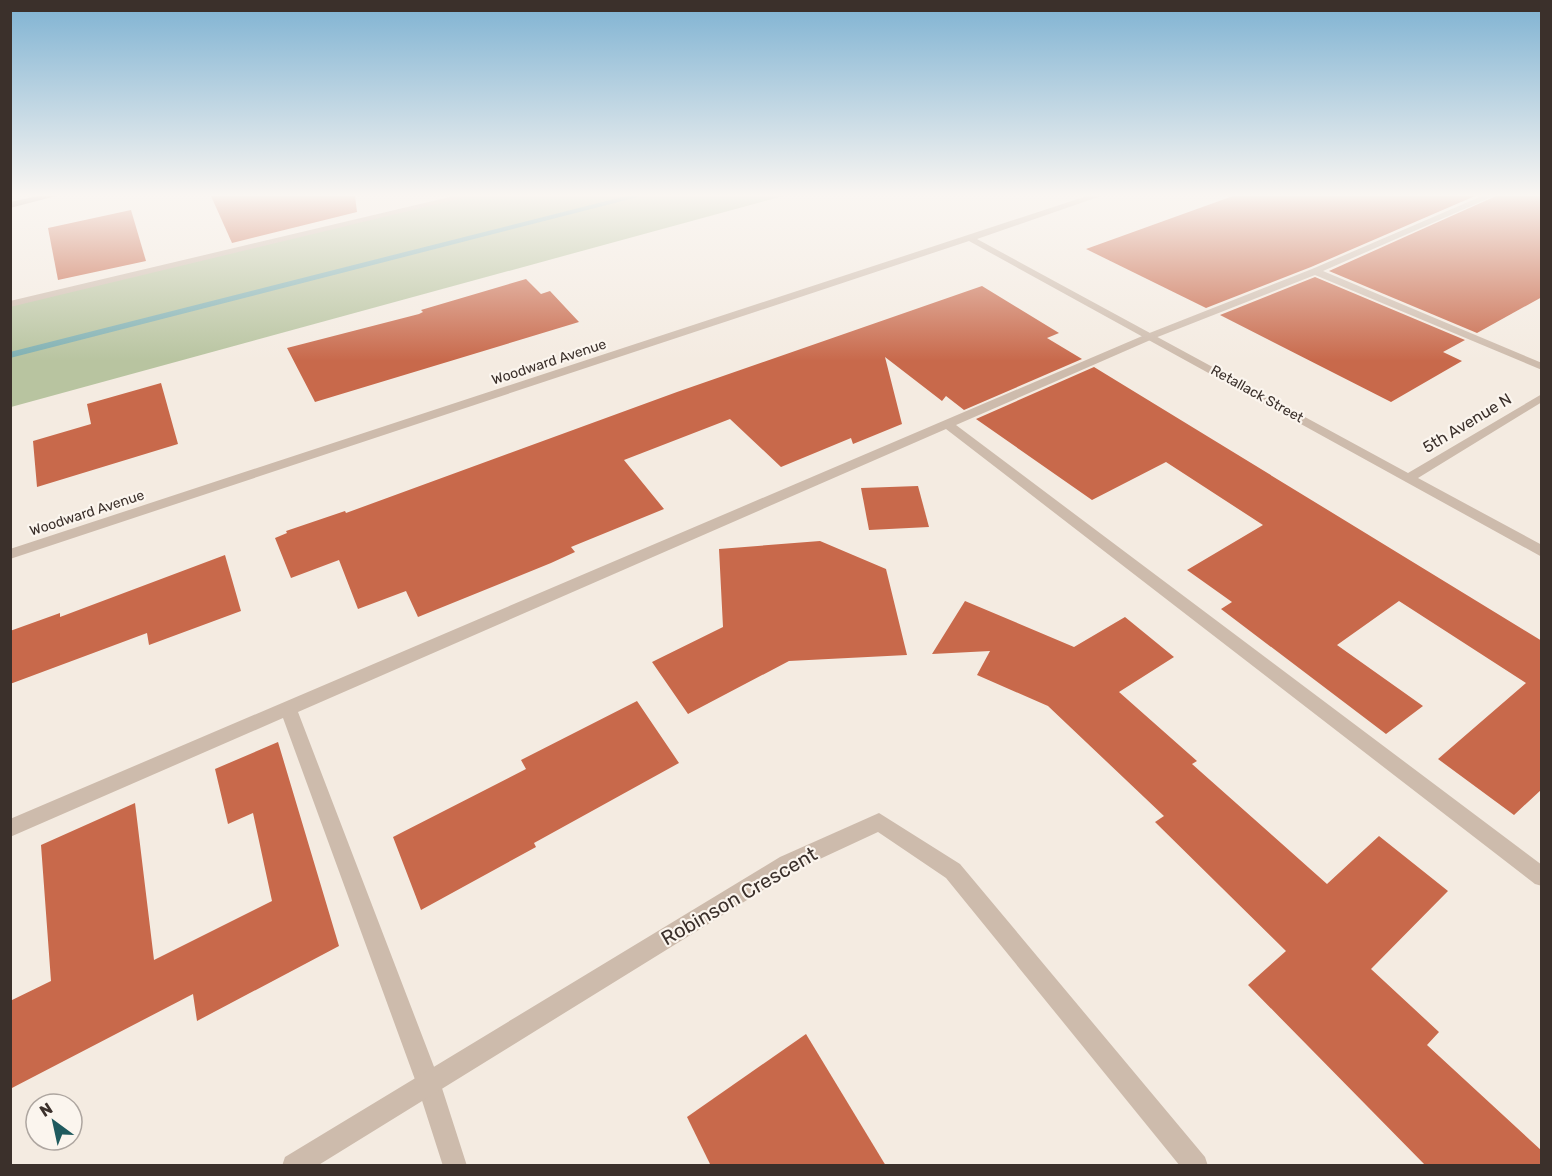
<svg xmlns="http://www.w3.org/2000/svg" width="1552" height="1176" font-family="Rubik,sans-serif">
<style>
.green{fill:#b8c4a0}
.lines{fill:none;stroke-linecap:round;stroke-linejoin:round}
.stream{fill:#7fb0b2;fill-rule:evenodd}
.building{fill:#c8694b}
.lane{fill:#cdbbac;fill-rule:evenodd}
.street{fill:#cdbbac;fill-rule:evenodd}
.secondary{fill:#a18a7d;fill-rule:evenodd}
.labels{text-anchor:middle;dominant-baseline:central;stroke-width:4.5;stroke-linejoin:round;paint-order:stroke}
.far-street-label{font-size:14px;fill:#3b302b;stroke:#fbf5ee}
.street-label{font-size:16px;fill:#3b302b;stroke:#fbf5ee}
.near-street-label{font-size:20px;fill:#3b302b;stroke:#fbf5ee}
</style>
<rect width="100%" height="100%" fill="#f4ebe1"/>
<path class="green" d="M467,196H783L11,407V304Z"/>
<g class="lines">
<path class="stream" d="M626,196H642L10,358V352Z"/>
</g>
<g class="building">
<path d="M211,196H355L357,212L232,243Z"/>
<path d="M1233,196H1475L1311,267L1206,308L1086,249Z"/>
<path d="M1496,196H1542V297L1477,333L1329,271Z"/>
<path d="M131,210L146,261L58,280L48,228Z"/>
<path d="M1315,277L1465,340L1443,352L1462,361L1391,402L1220,315Z"/>
<path d="M526,279L541,294L550,291L579,322L315,402L287,348L419,314L423,312L421,310Z"/>
<path d="M982,286L1059,333L1047,338L1082,359L964,410L946,396L942,401L885,357L902,424L853,444L851,438L781,467L730,419L624,460L664,509L571,547L575,552L551,563L418,617L406,591L358,609L339,560L291,578L275,538L287,533L286,531L345,511L346,513L677,392Z"/>
<path d="M1094,367L1542,641V789L1514,815L1438,759L1526,683L1399,601L1337,645L1423,706L1386,734L1221,609L1232,602L1187,570L1263,525L1166,462L1092,500L976,419Z"/>
<path d="M161,383L178,444L37,487L33,441L91,424L87,404Z"/>
<path d="M918,486L929,527L869,530L861,488Z"/>
<path d="M820,541L886,569L907,655L789,661L688,714L652,662L723,627L719,549Z"/>
<path d="M225,555L241,611L149,645L147,633L10,684V631L60,613V617Z"/>
<path d="M965,601L1074,647L1125,617L1174,657L1119,692L1197,761L1192,764L1327,884L1379,836L1448,891L1371,969L1439,1032L1427,1045L1542,1151V1166H1426L1248,985L1286,951L1155,822L1164,816L1048,706L977,675L990,651L932,654Z"/>
<path d="M637,701L679,763L534,843L536,847L421,910L393,837L526,769L521,760Z"/>
<path d="M278,742L339,946L197,1021L193,994L10,1089V1001L51,981L41,845L135,803L154,960L272,901L253,813L228,824L215,769Z"/>
<path d="M806,1034L886,1166H711L687,1117Z"/>
</g>
<g class="lines">
<g class="lane">
<path d="M454,196H471L10,307V301Z"/>
<path d="M1482,196H1494L1323,271L1542,363V370L1315,275L1155,338L956,425L1542,865V886L1535,884L946,429L298,712L441,1085L467,1166H443L417,1085L283,718L10,837V819L1147,334L1312,269Z"/>
</g>
<g class="street">
<path d="M1087,196H1101L977,239L1408,473L1542,394V402L1418,478L1542,545V557L969,241L10,559V549Z"/>
<path d="M879,813L960,864L1205,1157L1208,1166H1180L946,878L878,832L794,871L317,1166H282L285,1157L780,857Z"/>
</g>
<path class="secondary" d="M38,196H56L10,208V202Z"/>
</g>
<linearGradient id="sky" x2="0" y2="1"><stop stop-color="#7eb2d2"/><stop offset="0.54" stop-color="#faf6f2"/><stop offset="1" stop-color="#faf6f2" stop-opacity="0"/></linearGradient>
<rect width="1552" height="361" fill="url(#sky)"/>
<g class="labels">
<g class="far-street-label">
<text transform="translate(549 362) rotate(-18)">Woodward Avenue</text>
<text transform="translate(1257 394) rotate(29)">Retallack Street</text>
<text transform="translate(87 513) rotate(-18)">Woodward Avenue</text>
</g>
<g class="street-label">
<text transform="translate(1467 423) rotate(-31)">5th Avenue N</text>
</g>
<g class="near-street-label">
<text transform="translate(739 896) rotate(-30)">Robinson Crescent</text>
</g>
</g>
<rect width="1552" height="1176" fill="none" stroke="#3b302b" stroke-width="24"/>
<g transform="translate(54 1122) rotate(327)"><circle r="28" fill="#fbf5ee" stroke="#aea6a0" stroke-width="1.5"/>
<path d="M0-4.5L10 22L0 15L-10 22Z" fill="#1f5a5e"/>
<text y="-9" font-size="16" font-weight="bold" text-anchor="middle" fill="#3b302b">N</text>
</g>
</svg>
